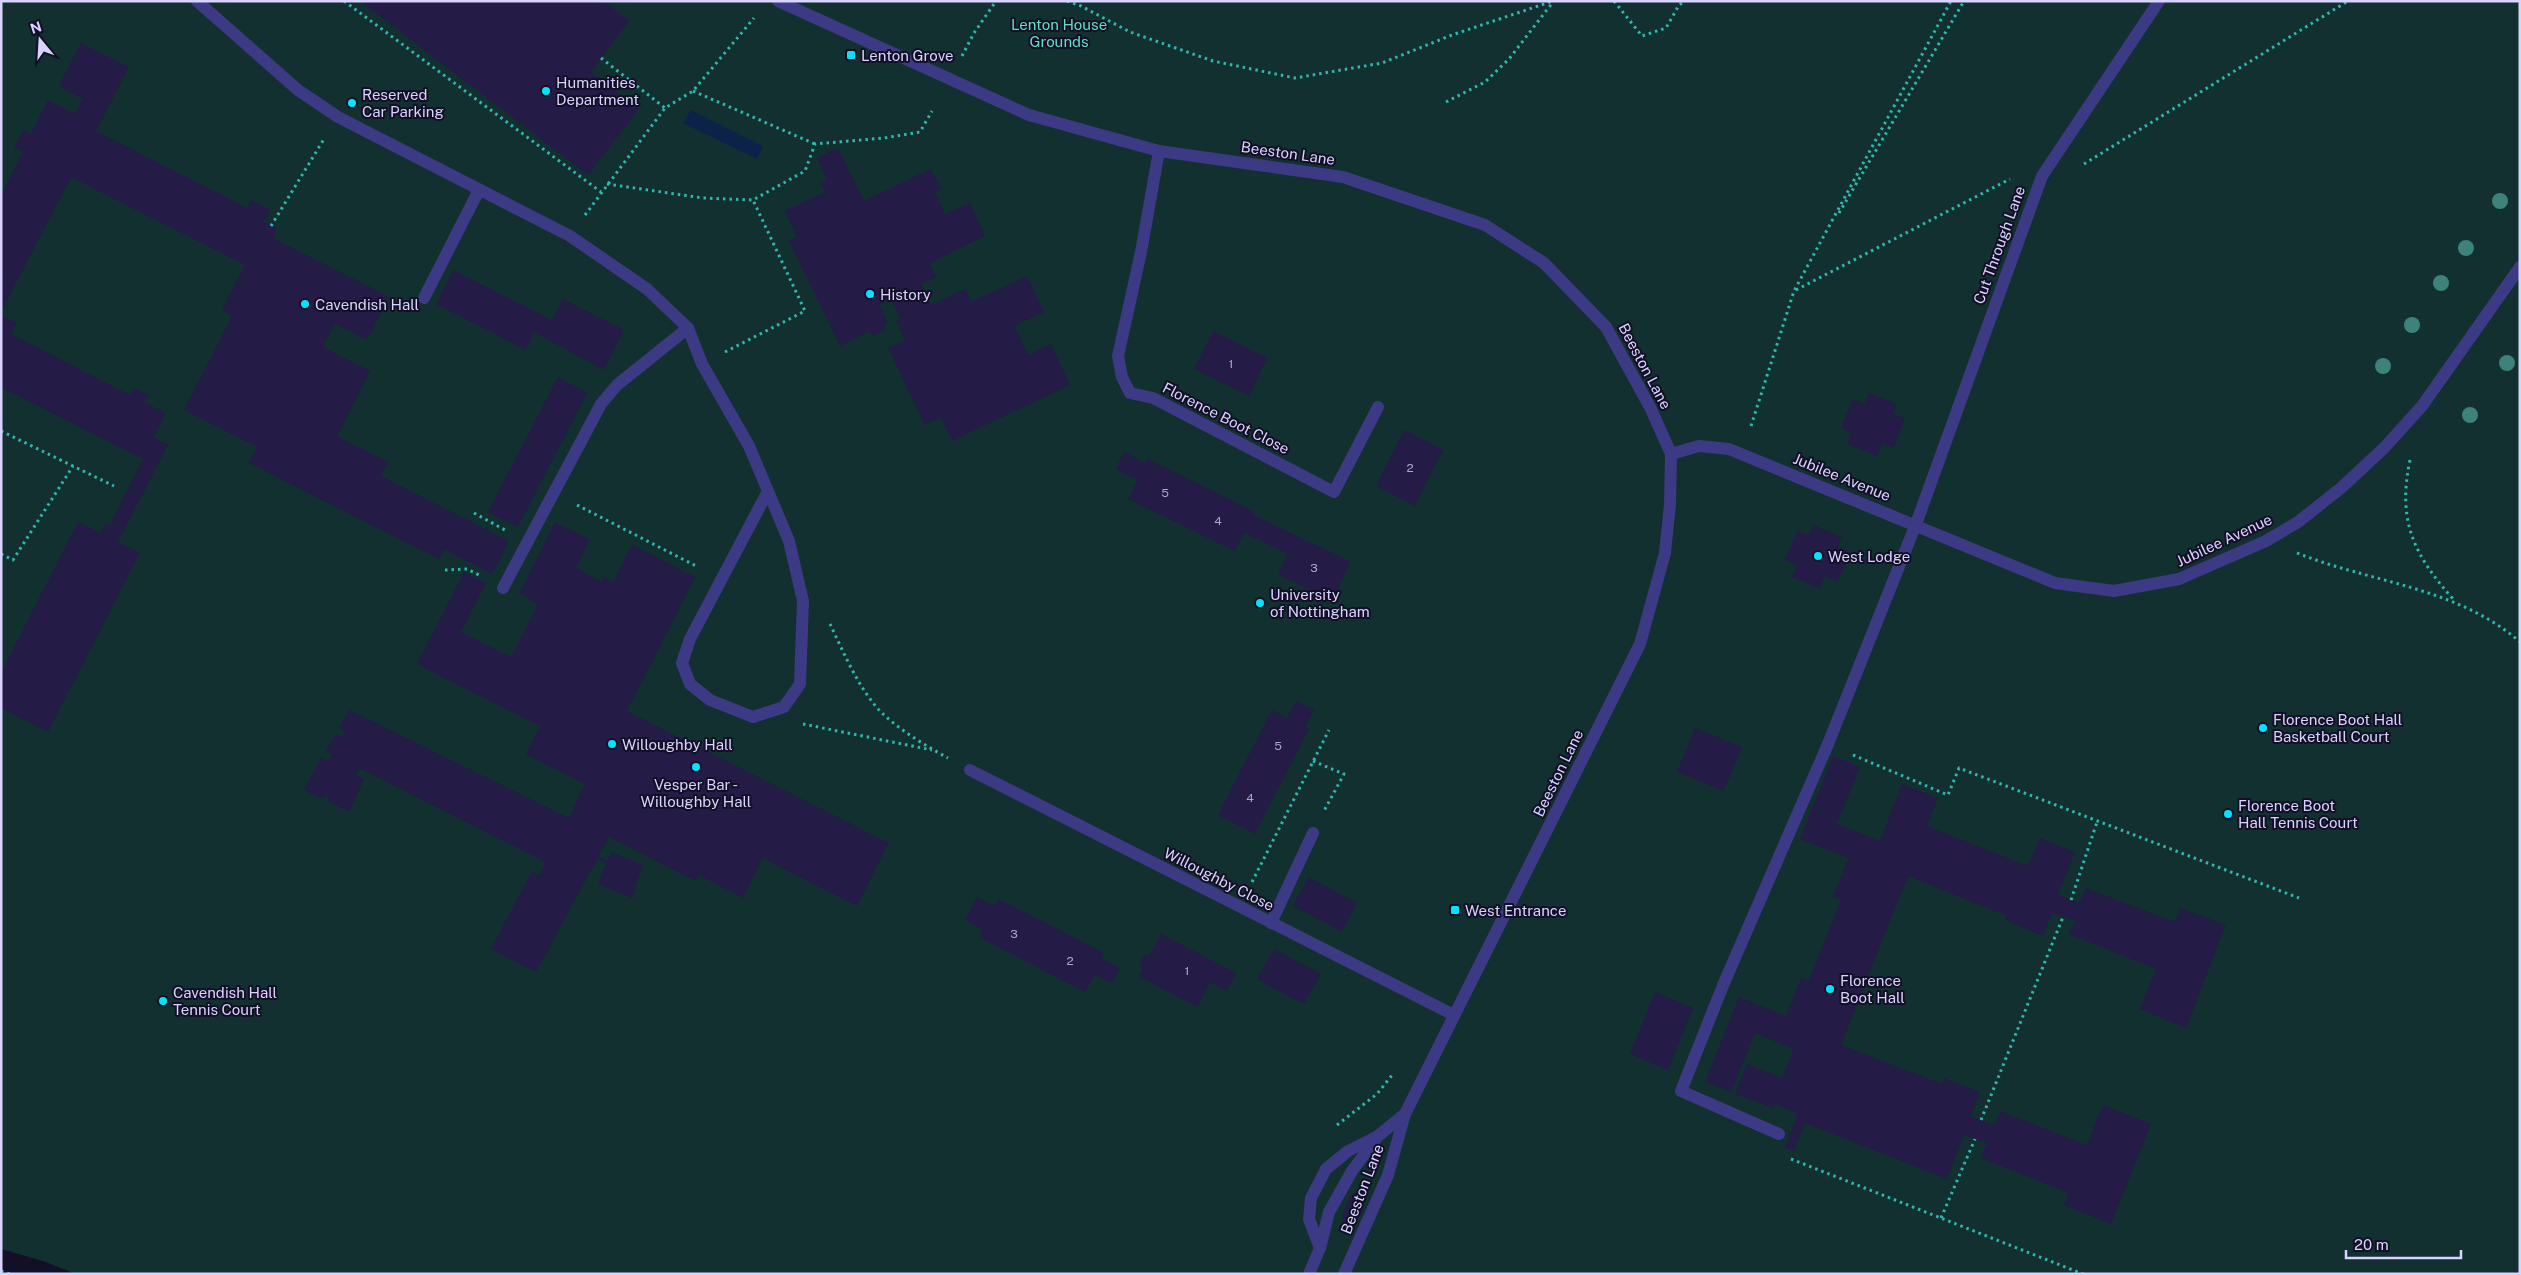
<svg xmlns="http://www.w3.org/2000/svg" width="2521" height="1275" font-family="'Public Sans',sans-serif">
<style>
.green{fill:#12302f}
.water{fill:#0c2248}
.building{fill:#241b47}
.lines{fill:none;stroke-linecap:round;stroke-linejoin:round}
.path{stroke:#2fb8b0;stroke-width:3;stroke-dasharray:2.5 4;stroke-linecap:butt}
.minor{stroke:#3d3a85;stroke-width:12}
.tree{fill:#3d827b}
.poi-dot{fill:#00e5ff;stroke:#130f26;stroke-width:2}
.labels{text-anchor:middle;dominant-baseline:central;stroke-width:4;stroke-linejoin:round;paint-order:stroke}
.number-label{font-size:12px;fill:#aca6d1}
.park-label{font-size:15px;fill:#5fe0c0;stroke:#130f26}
.poi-label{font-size:15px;fill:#d9d4ff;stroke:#130f26;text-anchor:start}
.street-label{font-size:15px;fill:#d9d4ff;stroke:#130f26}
</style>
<rect width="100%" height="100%" fill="#130f26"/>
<path class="green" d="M1,1H2520V1274H76L43,1261L1,1249Z"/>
<path class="water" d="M691,110L763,146L757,159L683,123Z"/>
<g class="building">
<path d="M360,1H603L629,21L591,72L639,109L588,175Z"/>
<path d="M81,43L129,67L96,131L247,208L251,200L271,210L264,222L277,229L273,238L389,297L367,340L335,324L323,347L370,371L337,436L388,462L381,476L509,541L492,574L444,549L439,559L249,463L257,447L184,410L232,316L222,310L245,265L71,177L1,312V195L23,152L14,148L23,130L31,134L48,100L74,114L83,99L59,86Z"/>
<path d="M838,148L864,201L931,169L941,189L935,192L945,214L970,203L985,236L930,263L936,277L921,284L931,305L965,289L971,302L1027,276L1044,312L1014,326L1028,355L1051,344L1070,385L952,441L941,417L925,425L888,348L905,340L896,321L901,319L891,299L879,305L888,323L884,324L886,329L873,336L870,331L840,346L789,241L797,237L785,211L825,192L821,183L827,180L817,158Z"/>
<path d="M453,270L552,320L563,299L624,330L604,370L534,332L526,350L436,304Z"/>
<path d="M1,316L17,323L11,334L130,395L134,388L149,395L145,403L166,413L154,437L168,445L118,542L140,553L48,732L1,708V673L78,522L101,533L106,523L110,525L143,459L1,387Z"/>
<path d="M1213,331L1267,358L1249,396L1194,369Z"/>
<path d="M558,377L587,393L518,527L488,512Z"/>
<path d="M1869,393L1897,404L1893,414L1905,418L1894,448L1882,443L1877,456L1847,444L1851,433L1841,428L1853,399L1865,404Z"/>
<path d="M1404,430L1443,450L1415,506L1376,486Z"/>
<path d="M1124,452L1146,463L1148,459L1255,512L1253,515L1351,562L1332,601L1278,574L1288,554L1244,533L1235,551L1128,499L1138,480L1116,469Z"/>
<path d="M555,522L590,540L576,568L602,582L604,577L613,582L632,545L695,577L627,711L889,843L857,906L763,858L743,898L699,875L696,881L609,837L598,856L608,861L611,852L643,865L632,898L598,884L606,863L597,859L536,972L491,949L532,871L540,875L546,862L359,768L355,775L364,779L349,812L328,801L330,798L324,796L322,799L304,790L321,758L329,761L332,754L326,751L336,734L342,736L345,731L339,728L349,710L569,818L585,784L526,754L540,726L417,664L464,572L486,583L461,632L511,657L538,604L519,594Z"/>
<path d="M1813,525L1842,537L1838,547L1850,552L1838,582L1825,576L1820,588L1792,577L1797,565L1785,560L1797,531L1809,535Z"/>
<path d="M1296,701L1314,710L1305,727L1309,729L1255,834L1218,815L1272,710L1287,718Z"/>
<path d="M1695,728L1742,747L1724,791L1677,772Z"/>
<path d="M1833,756L1860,767L1837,824L1880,841L1902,784L1938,798L1927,826L2028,866L2040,838L2075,852L2058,895L2080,903L2086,888L2175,922L2180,908L2226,925L2186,1028L2140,1009L2156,969L2069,934L2075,921L2052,913L2043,936L2005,920L2007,916L1908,876L1841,1045L1942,1084L1944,1078L1980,1092L1970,1116L1995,1125L2000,1111L2087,1145L2103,1105L2151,1124L2111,1224L2064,1205L2069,1193L1981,1158L1987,1143L1964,1135L1947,1179L1805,1123L1794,1151L1785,1148L1798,1114L1775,1104L1773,1108L1735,1094L1747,1064L1782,1078L1794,1049L1755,1033L1731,1092L1705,1082L1739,997L1786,1016L1801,978L1809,981L1841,900L1833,897L1849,858L1800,839Z"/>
<path d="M1308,877L1357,903L1342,932L1293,906Z"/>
<path d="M977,897L995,906L999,899L1104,953L1101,958L1120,968L1112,983L1095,975L1085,992L979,937L983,930L965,920Z"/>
<path d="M1161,934L1236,973L1227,991L1210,982L1197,1007L1139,976L1143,968L1138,966L1145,954L1149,956Z"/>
<path d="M1274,949L1321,974L1304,1004L1257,979Z"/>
<path d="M1655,992L1693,1008L1668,1070L1630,1054Z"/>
<path d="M1361,1192L1364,1195L1366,1201L1358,1220L1347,1222L1343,1220L1342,1215L1351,1194Z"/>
</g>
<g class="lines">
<g class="path">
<path d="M344,1L601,192"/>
<path d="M1067,1L1081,6L1130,32L1213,61L1295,78L1382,63L1452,35L1553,1"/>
<path d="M1614,1L1642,36L1666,28L1679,5L1685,1"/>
<path d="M962,56L974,33L996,1"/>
<path d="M601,58L665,108"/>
<path d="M693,91L815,144"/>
<path d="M1446,102L1485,82L1509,59L1553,2"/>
<path d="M2084,164L2348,1"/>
<path d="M607,184L703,198L753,200L805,171L815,144L884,138L920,132L932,111"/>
<path d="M1839,213L1964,1"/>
<path d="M585,215L665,108L693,91L754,18"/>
<path d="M271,226L324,139"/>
<path d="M1796,290L2010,179"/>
<path d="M725,352L805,311L753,200"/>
<path d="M1751,426L1794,291L1951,1"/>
<path d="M1,431L114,486"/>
<path d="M2410,460C2397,521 2414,556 2455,601"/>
<path d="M577,505L698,567"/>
<path d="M474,513L505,530"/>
<path d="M2297,553C2372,583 2457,587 2520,642"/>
<path d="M1,554L13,560L73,466"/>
<path d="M445,570L467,569L481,576"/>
<path d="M830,624C844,653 859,690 882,713C901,731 926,746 948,758"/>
<path d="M803,724L932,750"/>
<path d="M1853,755L1948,795L1959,768L2299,898"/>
<path d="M1313,761L1344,774L1324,811"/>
<path d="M1252,882L1329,730"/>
<path d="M2071,900L2097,822"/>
<path d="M1981,1120L2063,917"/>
<path d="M1337,1125L1377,1094L1393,1074"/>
<path d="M1791,1159L2083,1274"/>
<path d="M1941,1218L1975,1139"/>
<path d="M1,1271L10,1274"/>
</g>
<g class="minor">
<path d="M197,1L298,90L338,117L570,236L647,289L688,328L702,364L749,446L789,541L803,601L800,684L784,707L753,717L710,700L690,684L682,663L690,639L768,491"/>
<path d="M778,1L1029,115L1159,151L1343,177L1485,225L1544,263L1606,327L1651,409L1671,454L1670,504L1665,553L1640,644L1405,1114L1388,1175L1344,1274"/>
<path d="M1159,151L1141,252L1118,356L1122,377L1130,393L1153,398L1334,492L1378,407"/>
<path d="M424,298L479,190"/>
<path d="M1671,454L1699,446L1729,449L2055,583L2114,591L2179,579L2266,541L2298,522L2341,488L2384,448L2422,406L2520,267"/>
<path d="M503,588L601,404L617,385L688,328"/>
<path d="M970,770L1454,1015"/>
<path d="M1271,923L1313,833"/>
<path d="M1779,1134L1681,1091L1724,983L1828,744L1916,524L2042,176L2159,1"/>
<path d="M1320,1248L1309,1219L1311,1198L1326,1169L1348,1151L1376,1137"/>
<path d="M1309,1274L1320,1248L1329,1212L1352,1171L1378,1136L1405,1114"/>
</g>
</g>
<g class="tree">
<circle cx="2500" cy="201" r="8"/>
<circle cx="2466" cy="248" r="8"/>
<circle cx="2441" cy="283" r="8"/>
<circle cx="2412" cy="325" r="8"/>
<circle cx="2507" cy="363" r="8"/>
<circle cx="2383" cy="366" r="8"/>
<circle cx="2470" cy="415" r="8"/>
</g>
<g class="poi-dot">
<rect x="846" y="50" width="10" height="10" rx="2.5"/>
<circle cx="546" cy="91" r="5"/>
<circle cx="352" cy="103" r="5"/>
<circle cx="870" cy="294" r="5"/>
<circle cx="305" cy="304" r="5"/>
<circle cx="1818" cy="556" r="5"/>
<circle cx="1260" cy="603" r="5"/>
<circle cx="2263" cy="728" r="5"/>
<circle cx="612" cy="744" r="5"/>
<circle cx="696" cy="767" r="5"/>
<circle cx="2228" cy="814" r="5"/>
<rect x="1450" y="905" width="10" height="10" rx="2.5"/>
<circle cx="1830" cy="989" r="5"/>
<circle cx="163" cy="1001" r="5"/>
</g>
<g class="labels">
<g class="number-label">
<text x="1231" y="364">1</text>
<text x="1410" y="468">2</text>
<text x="1165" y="493">5</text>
<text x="1218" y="521">4</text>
<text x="1314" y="568">3</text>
<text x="1278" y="746">5</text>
<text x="1250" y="798">4</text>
<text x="1014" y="934">3</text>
<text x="1070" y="961">2</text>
<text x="1187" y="971">1</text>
</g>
<g class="park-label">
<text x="1059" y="24">Lenton House<tspan x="1059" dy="17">Grounds</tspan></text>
</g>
<g class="poi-label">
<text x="861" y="55">Lenton Grove</text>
<text x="556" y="82">Humanities<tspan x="556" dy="17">Department</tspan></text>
<text x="362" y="94">Reserved<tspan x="362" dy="17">Car Parking</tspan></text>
<text x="880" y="294">History</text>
<text x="315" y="304">Cavendish Hall</text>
<text x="1828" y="556">West Lodge</text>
<text x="1270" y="594">University<tspan x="1270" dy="17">of Nottingham</tspan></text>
<text x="2273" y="719">Florence Boot Hall<tspan x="2273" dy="17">Basketball Court</tspan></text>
<text x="622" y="744">Willoughby Hall</text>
<text x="696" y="784" text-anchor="middle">Vesper Bar -<tspan x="696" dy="17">Willoughby Hall</tspan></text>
<text x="2238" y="805">Florence Boot<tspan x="2238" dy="17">Hall Tennis Court</tspan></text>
<text x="1465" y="910">West Entrance</text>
<text x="1840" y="980">Florence<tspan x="1840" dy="17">Boot Hall</tspan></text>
<text x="173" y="992">Cavendish Hall<tspan x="173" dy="17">Tennis Court</tspan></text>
</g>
<g class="street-label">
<text transform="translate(1288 153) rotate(8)">Beeston Lane</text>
<text transform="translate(1999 245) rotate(-70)">Cut Through Lane</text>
<text transform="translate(1645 366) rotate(62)">Beeston Lane</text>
<text transform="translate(1226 418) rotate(27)">Florence Boot Close</text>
<text transform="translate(1842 477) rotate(22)">Jubilee Avenue</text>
<text transform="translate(2224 540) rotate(-25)">Jubilee Avenue</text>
<text transform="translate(1558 773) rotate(-64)">Beeston Lane</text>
<text transform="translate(1219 879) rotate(27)">Willoughby Close</text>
<text transform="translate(1362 1189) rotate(-69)">Beeston Lane</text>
</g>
</g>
<rect width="2521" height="1275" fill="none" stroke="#d9d4ff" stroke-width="5"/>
<g transform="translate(40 40) rotate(342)" stroke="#130f26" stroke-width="4" paint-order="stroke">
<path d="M0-4L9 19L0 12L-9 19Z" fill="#d9d4ff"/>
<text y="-8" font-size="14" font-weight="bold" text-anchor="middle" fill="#d9d4ff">N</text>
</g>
<path d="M2346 1250v8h115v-8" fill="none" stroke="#d9d4ff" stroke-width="2.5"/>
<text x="2354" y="1250" font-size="15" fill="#d9d4ff" stroke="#130f26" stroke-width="4" paint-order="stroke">20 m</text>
</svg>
